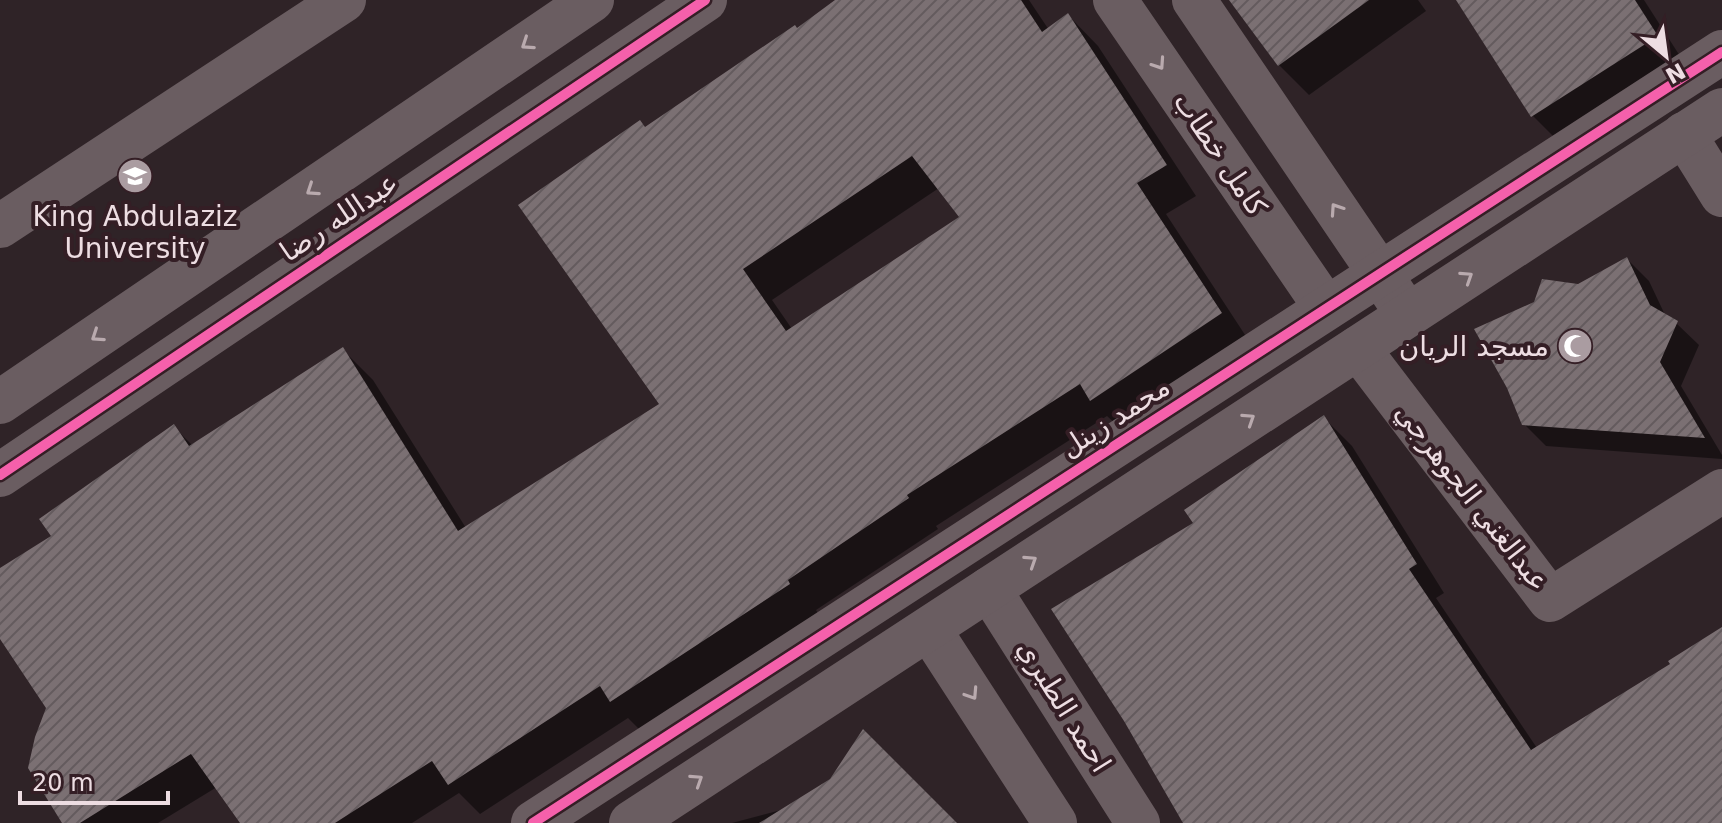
<svg xmlns="http://www.w3.org/2000/svg" width="1722" height="823" font-family="'DejaVu Sans','Noto Naskh Arabic',sans-serif">
<style>
.shadow{fill:#0007;fill-rule:evenodd}
.building{fill:url(#building-hatch);fill-rule:evenodd}
.lines{fill:none;stroke-linecap:round;stroke-linejoin:round}
.minor{stroke:#6a5d61;stroke-width:44}
.cycleway-casing{stroke:#341e25;stroke-width:15}
.cycleway{stroke:#f560ab;stroke-width:10}
.oneway{stroke:#b9aaae}
.labels{text-anchor:middle;dominant-baseline:central;stroke-width:8;stroke-linejoin:round;paint-order:stroke}
.street-label{font-size:28px;fill:#eddde2;stroke:#341e25}
.poi-label{font-size:28px;fill:#eddde2;stroke:#341e25}
</style>
<defs>
<pattern id="building-hatch" width="6" height="6" patternUnits="userSpaceOnUse" patternTransform="scale(2)"><rect width="6" height="6" fill="#7b7073"/><path d="M-1 1l2-2M0 6l6-6M5 7l2-2" fill="none" stroke="#645b5e"/></pattern>
</defs>
<rect width="100%" height="100%" fill="#2f2327"/>
<g class="shadow">
<path d="M839,0H1029L1049,30L1068,15L1098,46L1196,196L1166,214L1251,344L1122,430L1107,416L936,526L938,529L816,610L819,615L641,731L628,718L480,814L459,793L412,823H243L217,787L158,823H64L48,708L0,635V570L54,537L174,427L193,446L342,349L373,380L466,528L662,405L646,128L797,30ZM939,188L962,218L792,329L772,300Z"/>
<path d="M1231,0H1418L1426,11L1309,95L1279,65Z"/>
<path d="M1459,0H1644L1687,67L1563,146L1533,116Z"/>
<path d="M1627,259L1649,281L1666,317L1676,323L1699,345L1681,386L1722,455V459L1546,446L1524,424L1578,286Z"/>
<path d="M1323,417L1352,446L1444,593L1436,598L1537,748L1673,665L1722,629V823H1185L1195,524Z"/>
<path d="M785,809L955,823H732Z"/>
</g>
<g class="building">
<path d="M835,0H1021L1042,32L1068,13L1167,165L1137,183L1222,313L1090,401L1080,384L907,495L909,498L788,580L790,584L610,702L600,686L448,785L432,761L335,823H240L191,754L80,823H62L28,768L35,737L46,708L0,639V568L51,536L39,519L174,424L189,446L343,347L458,531L659,404L518,205L640,120L645,127L795,25L797,28ZM912,156L959,217L786,331L743,269Z"/>
<path d="M1229,0H1369L1278,66Z"/>
<path d="M1456,0H1635L1658,36L1531,117Z"/>
<path d="M1627,257L1650,305L1678,321L1660,362L1705,438L1522,425L1507,388L1474,329L1534,302L1542,279L1578,284Z"/>
<path d="M1324,415L1417,564L1409,569L1531,750L1670,664L1668,661L1722,627V823H1183L1124,721L1051,609L1193,523L1184,510Z"/>
<path d="M863,729L957,823H759L830,779Z"/>
</g>
<g class="lines">
<g class="minor">
<path d="M1115,0L1326,308"/>
<path d="M1194,0L1397,299"/>
<path d="M1684,134L1722,195"/>
<path d="M0,226L344,0"/>
<path d="M1358,348L1550,600L1722,491"/>
<path d="M0,402L592,0"/>
<path d="M0,475L705,0"/>
<path d="M989,589L1138,823"/>
<path d="M929,629L1055,823"/>
<path d="M533,823L1722,52"/>
<path d="M631,823L1722,110"/>
</g>
<defs>
<g id="cycleway">
<path d="M0,475L705,0"/>
<path d="M533,823L1722,52"/>
</g>
</defs>
<use href="#cycleway" class="cycleway-casing"/>
<use href="#cycleway" class="cycleway"/>
</g>
<defs><path id="oneway-chevron" d="M-2-3.5L2.5 0L-2 3.5" fill="none" stroke-width="1.6" stroke-linecap="round" stroke-linejoin="round" transform="scale(2)"/></defs>
<g class="oneway">
<use href="#oneway-chevron" transform="translate(527 44) rotate(146)"/>
<use href="#oneway-chevron" transform="translate(1159 64) rotate(56)"/>
<use href="#oneway-chevron" transform="translate(312 190) rotate(146)"/>
<use href="#oneway-chevron" transform="translate(1336 209) rotate(-124)"/>
<use href="#oneway-chevron" transform="translate(1467 277) rotate(-33)"/>
<use href="#oneway-chevron" transform="translate(97 336) rotate(146)"/>
<use href="#oneway-chevron" transform="translate(1249 419) rotate(-33)"/>
<use href="#oneway-chevron" transform="translate(1031 561) rotate(-33)"/>
<use href="#oneway-chevron" transform="translate(972 694) rotate(57)"/>
<use href="#oneway-chevron" transform="translate(697 780) rotate(-33)"/>
</g>
<defs>
<symbol id="university-disc" viewBox="-11 -11 22 22"><circle r="9.5" fill="#aa9ca1" stroke="#341e25"/><path d="M0-5L7-2L0 1L-7-2ZM-4 1L0 2.5L4 1V4Q0 6-4 4Z" fill="#fff"/></symbol>
<symbol id="mosque-disc" viewBox="-11 -11 22 22"><circle r="9.5" fill="#aa9ca1" stroke="#341e25"/><path d="M3.5-4.9A6 6 0 1 0 3.5 4.9A5 5 0 1 1 3.5-4.9Z" fill="#fff"/></symbol>
</defs>
<g fill-rule="evenodd">
<use href="#university-disc" x="115" y="156" width="40" height="40"/>
<use href="#mosque-disc" x="1555" y="326" width="40" height="40"/>
</g>
<g class="labels">
<g class="street-label">
<text transform="translate(1220 154) rotate(56)">كامل خطاب</text>
<text transform="translate(339 217) rotate(-34)">عبدالله رضا</text>
<text transform="translate(1115 417) rotate(-33)">محمد زينل</text>
<text transform="translate(1472 497) rotate(52)">عبدالغني الجوهرجي</text>
<text transform="translate(1064 706) rotate(58)">احمد الطبري</text>
</g>
<g class="poi-label">
<text x="135" y="216">King Abdulaziz<tspan x="135" dy="32">University</tspan></text>
<text x="1549" y="346" text-anchor="end">مسجد الريان</text>
</g>
</g>
<g transform="translate(1666 56) rotate(151)" stroke="#341e25" stroke-width="6" paint-order="stroke">
<path d="M0-6L14 30L0 20L-14 30Z" fill="#eddde2"/>
<text y="-12" font-size="22" font-weight="bold" text-anchor="middle" fill="#eddde2">N</text>
</g>
<path d="M20 791v12h148v-12" fill="none" stroke="#eddde2" stroke-width="4"/>
<text x="32" y="791" font-size="24" fill="#eddde2" stroke="#341e25" stroke-width="6" paint-order="stroke">20 m</text>
</svg>
